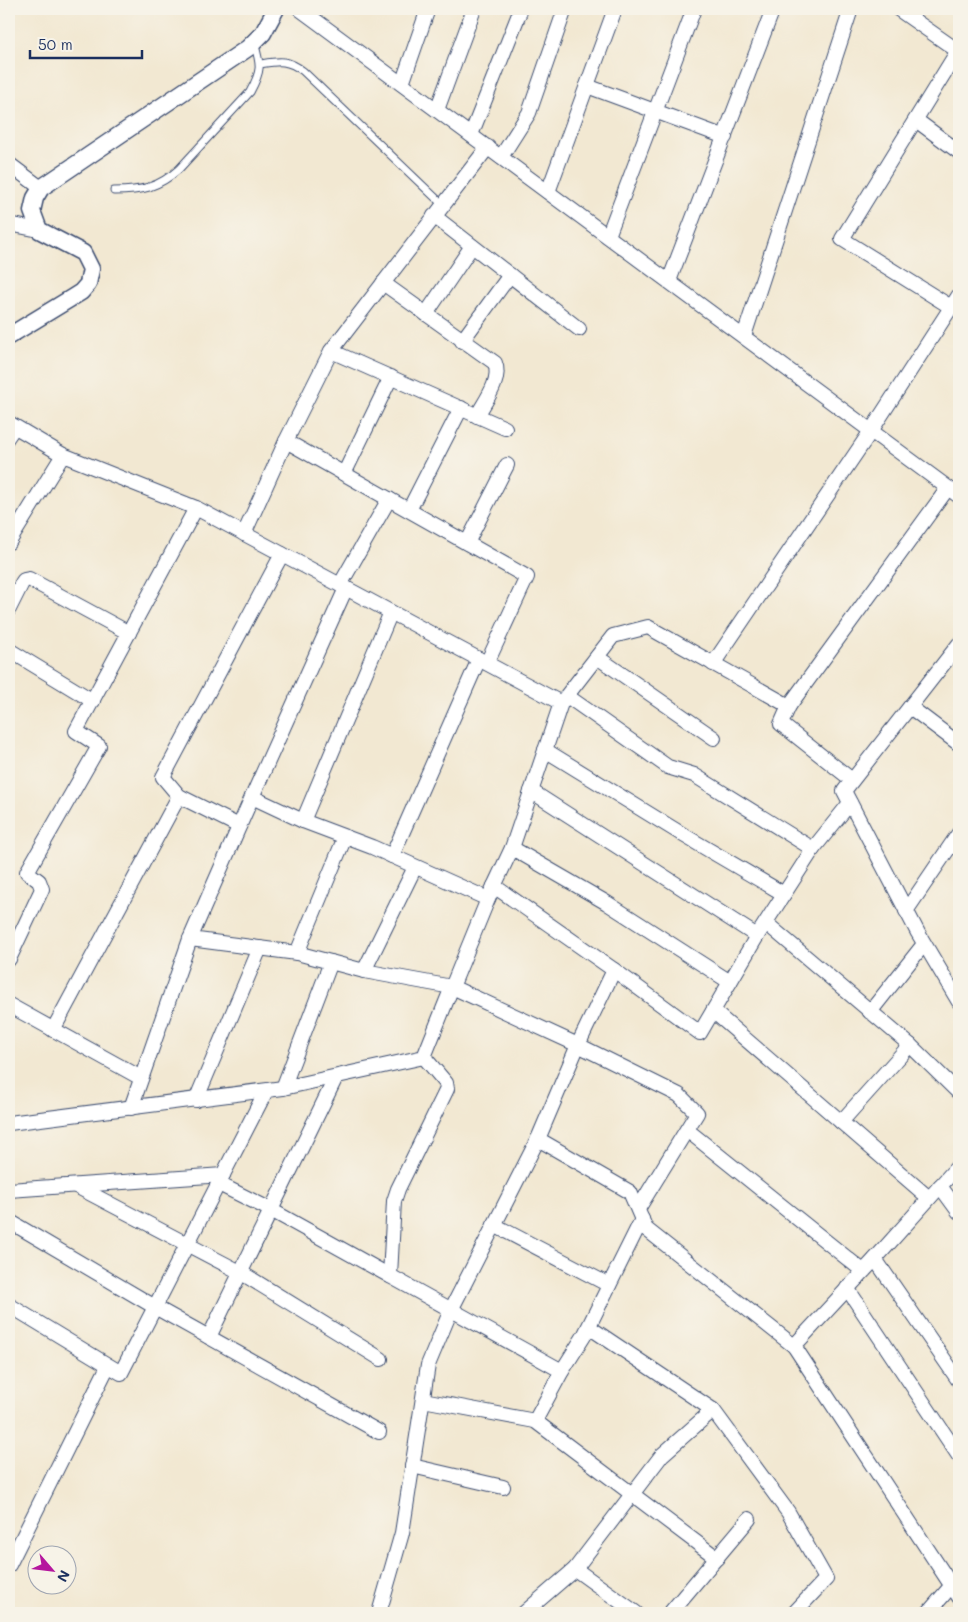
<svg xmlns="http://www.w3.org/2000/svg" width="968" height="1622" font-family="Mali,sans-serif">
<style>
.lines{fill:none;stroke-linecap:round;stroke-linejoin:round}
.service-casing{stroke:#3b4b6f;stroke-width:9}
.minor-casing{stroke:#3b4b6f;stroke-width:16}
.tertiary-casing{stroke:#3b4b6f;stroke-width:19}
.service{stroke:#fff;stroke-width:7}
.minor{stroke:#fff;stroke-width:14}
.tertiary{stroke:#fff;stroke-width:16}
</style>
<rect width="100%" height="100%" fill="#f7f3e8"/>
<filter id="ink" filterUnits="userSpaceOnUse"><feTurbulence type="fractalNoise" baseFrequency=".02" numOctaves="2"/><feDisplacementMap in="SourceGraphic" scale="10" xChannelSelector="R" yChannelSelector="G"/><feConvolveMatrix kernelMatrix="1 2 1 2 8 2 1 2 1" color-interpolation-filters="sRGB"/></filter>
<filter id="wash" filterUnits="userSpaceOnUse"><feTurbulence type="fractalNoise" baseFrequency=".0096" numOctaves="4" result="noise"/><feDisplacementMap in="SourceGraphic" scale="20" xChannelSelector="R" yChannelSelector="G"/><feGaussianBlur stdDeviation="1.12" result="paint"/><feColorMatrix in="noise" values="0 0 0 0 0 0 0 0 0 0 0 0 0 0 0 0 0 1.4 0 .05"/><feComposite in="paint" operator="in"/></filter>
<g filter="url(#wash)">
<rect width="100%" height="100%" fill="#f2e8d2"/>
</g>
<g filter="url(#ink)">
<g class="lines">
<defs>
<g id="service">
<path d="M260,64C279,61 287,59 303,71L443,205"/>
<path d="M114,191C141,191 158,188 179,169L250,92C262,70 261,66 254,42"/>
<path d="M9,441L18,428"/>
</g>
<g id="minor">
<path d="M300,9L959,496"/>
<path d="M898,9L958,51"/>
<path d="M402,84L428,9"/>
<path d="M587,86L725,137"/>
<path d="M437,110L474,9"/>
<path d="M916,120L959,152"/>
<path d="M471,135L521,9"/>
<path d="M501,157L529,113L565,9"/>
<path d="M9,164L41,188"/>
<path d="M548,192L615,9"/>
<path d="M434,216L579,329"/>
<path d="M9,224L39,230"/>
<path d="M608,236L694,9"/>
<path d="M669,281L773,9"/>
<path d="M383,283L495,363C502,380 485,401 477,416"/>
<path d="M951,307L842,239L959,49"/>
<path d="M426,314L472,246"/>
<path d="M744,336L851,9"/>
<path d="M462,341L510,275"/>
<path d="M331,351L505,428"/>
<path d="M9,423L63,455L196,508L561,703"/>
<path d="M286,441L331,351L488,147"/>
<path d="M344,474L391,377"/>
<path d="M409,510L461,408"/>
<path d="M244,534L286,441L527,577L487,663"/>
<path d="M9,542L63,455"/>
<path d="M467,543L507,465"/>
<path d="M340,585L389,499"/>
<path d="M9,609L22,583L24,580L29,579L129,633"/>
<path d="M959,644L844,791L918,933L959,1002"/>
<path d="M9,650L93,701"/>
<path d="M597,657L714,738"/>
<path d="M713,664L871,431L959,295"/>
<path d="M567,696L668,767L694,775L813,849L850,803"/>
<path d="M789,706L781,724L852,780"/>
<path d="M910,707L959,744"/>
<path d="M545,750L685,836L784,894"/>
<path d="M531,791L757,936"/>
<path d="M252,797L303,821L372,847L488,899"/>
<path d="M303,821L391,612"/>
<path d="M239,826L179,796L163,777L282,554"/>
<path d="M512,848L607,903L730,982"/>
<path d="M392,856L479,659"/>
<path d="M494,886L614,970L700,1033L757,936L813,849"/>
<path d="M906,911L959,833"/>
<path d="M766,923L910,1045L959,1093"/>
<path d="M190,939L297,953L364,971L415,867"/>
<path d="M297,953L345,837"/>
<path d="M9,959L42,889L39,881L27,872L99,746L76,731L196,508"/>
<path d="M614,970L578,1045L679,1095L697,1113L638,1209"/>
<path d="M364,971L452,987L488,899L512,848L561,703L613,636L648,627L789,706L948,488"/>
<path d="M9,1005L141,1078"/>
<path d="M713,1011L929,1198"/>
<path d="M870,1012L924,944"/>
<path d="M53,1030L179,796"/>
<path d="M424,1057L446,1083L447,1089L398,1189L394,1201L390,1276L562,1371L584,1336L642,1219"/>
<path d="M283,1088L331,962"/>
<path d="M196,1100L260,948"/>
<path d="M131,1108L190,939L252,797L346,588"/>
<path d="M841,1122L910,1045"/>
<path d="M9,1123L283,1088L424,1057L452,987L578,1045L538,1139L630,1192L646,1229L794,1346L875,1259L959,1165"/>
<path d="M687,1130L863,1271"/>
<path d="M219,1184L271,1210L390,1276"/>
<path d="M76,1186L240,1272L381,1359"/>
<path d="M940,1186L959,1212"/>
<path d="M9,1190L223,1175"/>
<path d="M9,1221L155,1307L379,1432"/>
<path d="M494,1225L609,1285"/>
<path d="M875,1259L959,1381"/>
<path d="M847,1288L959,1456"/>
<path d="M9,1305L121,1373L266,1091"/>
<path d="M209,1337L336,1077"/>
<path d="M794,1346L959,1597"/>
<path d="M423,1400L535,1421L717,1558"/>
<path d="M713,1410L788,1512L826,1579L794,1613"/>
<path d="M535,1421L562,1371"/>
<path d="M412,1466L503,1487"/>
<path d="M9,1565L108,1366"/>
<path d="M575,1569L636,1613"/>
<path d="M379,1613L402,1533L428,1365L451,1310L538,1139"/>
<path d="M524,1613L575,1569L662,1455L713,1410L589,1327"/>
<path d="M670,1613L749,1519"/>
<path d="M928,1613L959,1577"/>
</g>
<path id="tertiary" d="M9,336L73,297L81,292L88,284L91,269L83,253L39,230L32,211L35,198L41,188L248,48L263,33L276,9"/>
</defs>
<use href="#service" class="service-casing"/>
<use href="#minor" class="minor-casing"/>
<use href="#tertiary" class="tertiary-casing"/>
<use href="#service" class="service"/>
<use href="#minor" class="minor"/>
<use href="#tertiary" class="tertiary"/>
</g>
</g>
<rect width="968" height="1622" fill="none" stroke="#f7f3e8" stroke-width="30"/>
<g transform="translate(52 1570) rotate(118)"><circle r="24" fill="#f7f3e8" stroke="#9fa5b1"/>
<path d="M0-4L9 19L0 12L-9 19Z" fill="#b5179e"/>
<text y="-8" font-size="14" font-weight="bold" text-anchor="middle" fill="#1b2f5e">N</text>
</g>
<path d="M30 50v8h112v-8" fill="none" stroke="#1b2f5e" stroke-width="2.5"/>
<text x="38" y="50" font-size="15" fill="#1b2f5e" stroke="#f7f3e8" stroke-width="4" paint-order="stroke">50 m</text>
</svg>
